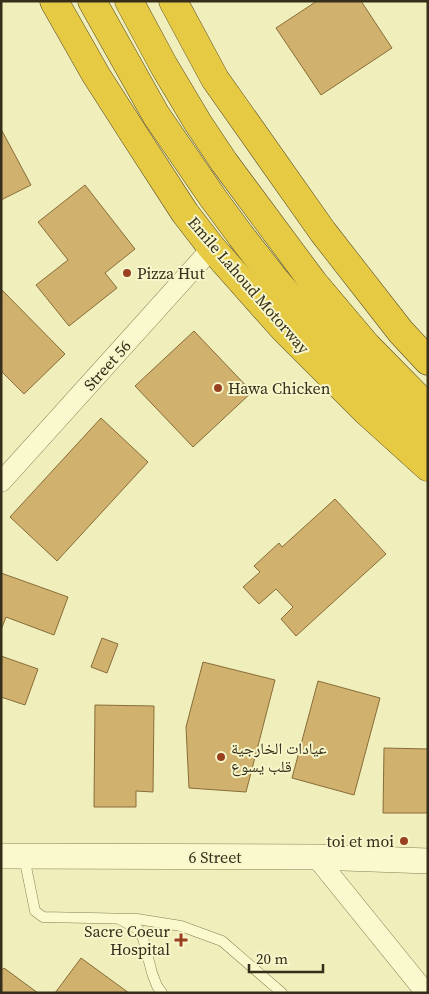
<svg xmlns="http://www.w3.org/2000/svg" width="429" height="994" font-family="'Source Serif 4','Noto Naskh Arabic',serif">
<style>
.building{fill:#d0b16e;stroke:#876d39}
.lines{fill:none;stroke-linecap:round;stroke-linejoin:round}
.service-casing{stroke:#877d54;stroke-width:11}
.minor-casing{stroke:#877d54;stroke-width:21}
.tertiary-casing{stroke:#877d54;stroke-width:26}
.motorway-casing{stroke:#544929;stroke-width:29}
.service{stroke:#faf9cd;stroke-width:10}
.minor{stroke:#faf9cd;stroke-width:20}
.tertiary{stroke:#faf9cd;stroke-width:25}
.motorway{stroke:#e6ca44;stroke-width:28}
.poi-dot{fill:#994021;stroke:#f7f6ca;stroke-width:2}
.labels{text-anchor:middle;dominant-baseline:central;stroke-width:4;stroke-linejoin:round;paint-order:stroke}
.poi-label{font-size:16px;fill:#352e1a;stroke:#f7f6ca;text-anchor:start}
.street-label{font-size:16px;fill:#352e1a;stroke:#f7f6ca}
</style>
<rect width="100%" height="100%" fill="#f0eeba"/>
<g class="building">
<path d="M317,1H361L392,48L321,95L276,28Z"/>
<path d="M1,129L31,185L1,200Z"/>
<path d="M85,185L135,249L105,273L117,288L69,326L36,285L68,260L38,222Z"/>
<path d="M1,289L65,354L24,394L1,371Z"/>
<path d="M194,331L252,392L193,447L135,386Z"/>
<path d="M101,418L148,462L57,561L10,517Z"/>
<path d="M335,499L386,554L296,636L281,619L293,607L276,589L259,604L243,587L260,572L254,566L279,543L282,547Z"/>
<path d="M1,573L68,597L54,635L6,617L1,630Z"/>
<path d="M102,638L118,644L107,673L91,667Z"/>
<path d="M1,656L38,669L25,705L1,697Z"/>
<path d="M203,662L275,680L246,792L189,788L186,727Z"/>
<path d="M318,681L380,698L354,795L292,778Z"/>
<path d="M95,705L154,706L153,792L136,791V807H94Z"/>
<path d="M384,748L428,749V813H383Z"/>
<path d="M81,958L129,993H55Z"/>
<path d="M4,968L38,993H1V971Z"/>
</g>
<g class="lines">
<defs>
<g id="service">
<path d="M24,857L35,911L43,917L137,919L181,926L222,941L282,993"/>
<path d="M121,920L138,929L143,938L152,973L157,986L162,993"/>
</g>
<g id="minor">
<path d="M1,482L212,248"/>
<path d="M316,857L426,993"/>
</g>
<path id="tertiary" d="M1,856L316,857L428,861"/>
<g id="motorway">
<path d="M54,1L96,75L137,139L185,213L212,248L283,328L366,411L428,467"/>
<path d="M92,1L156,115L213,198L241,236L276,281L314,324L347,358L428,436"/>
<path d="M129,1L164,66L198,123L224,162L313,282L367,346L428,408"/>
<path d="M173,1L215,79L323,232L401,332L428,361"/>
</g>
</defs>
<use href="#service" class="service-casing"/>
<use href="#minor" class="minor-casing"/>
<use href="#tertiary" class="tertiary-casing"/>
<use href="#motorway" class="motorway-casing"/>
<use href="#service" class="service"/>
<use href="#minor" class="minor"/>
<use href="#tertiary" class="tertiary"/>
<use href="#motorway" class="motorway"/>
</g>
<g class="poi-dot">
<circle cx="127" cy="273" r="5"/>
<circle cx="218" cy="388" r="5"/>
<circle cx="221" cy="757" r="5"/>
<circle cx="404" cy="841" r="5"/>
<path d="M178.5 932.5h5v5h5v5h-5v5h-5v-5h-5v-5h5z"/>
</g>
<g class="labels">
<g class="poi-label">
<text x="137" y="273">Pizza Hut</text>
<text x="228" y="388">Hawa Chicken</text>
<text x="231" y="748">عيادات الخارجية<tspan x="231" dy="18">قلب يسوع</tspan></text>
<text x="394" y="841" text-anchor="end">toi et moi</text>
<text x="170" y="931" text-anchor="end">Sacre Coeur<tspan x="170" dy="18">Hospital</tspan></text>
</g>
<g class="street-label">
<text transform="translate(249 285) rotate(49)">Emile Lahoud Motorway</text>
<text transform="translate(107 365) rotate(-48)">Street 56</text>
<text x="215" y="857">6 Street</text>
</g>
</g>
<rect width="429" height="994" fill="none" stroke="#352e1a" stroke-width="5"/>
<path d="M249 964v8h74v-8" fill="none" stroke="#352e1a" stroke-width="2.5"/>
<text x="256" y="964" font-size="15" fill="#352e1a" stroke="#f7f6ca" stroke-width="4" paint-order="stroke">20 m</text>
</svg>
